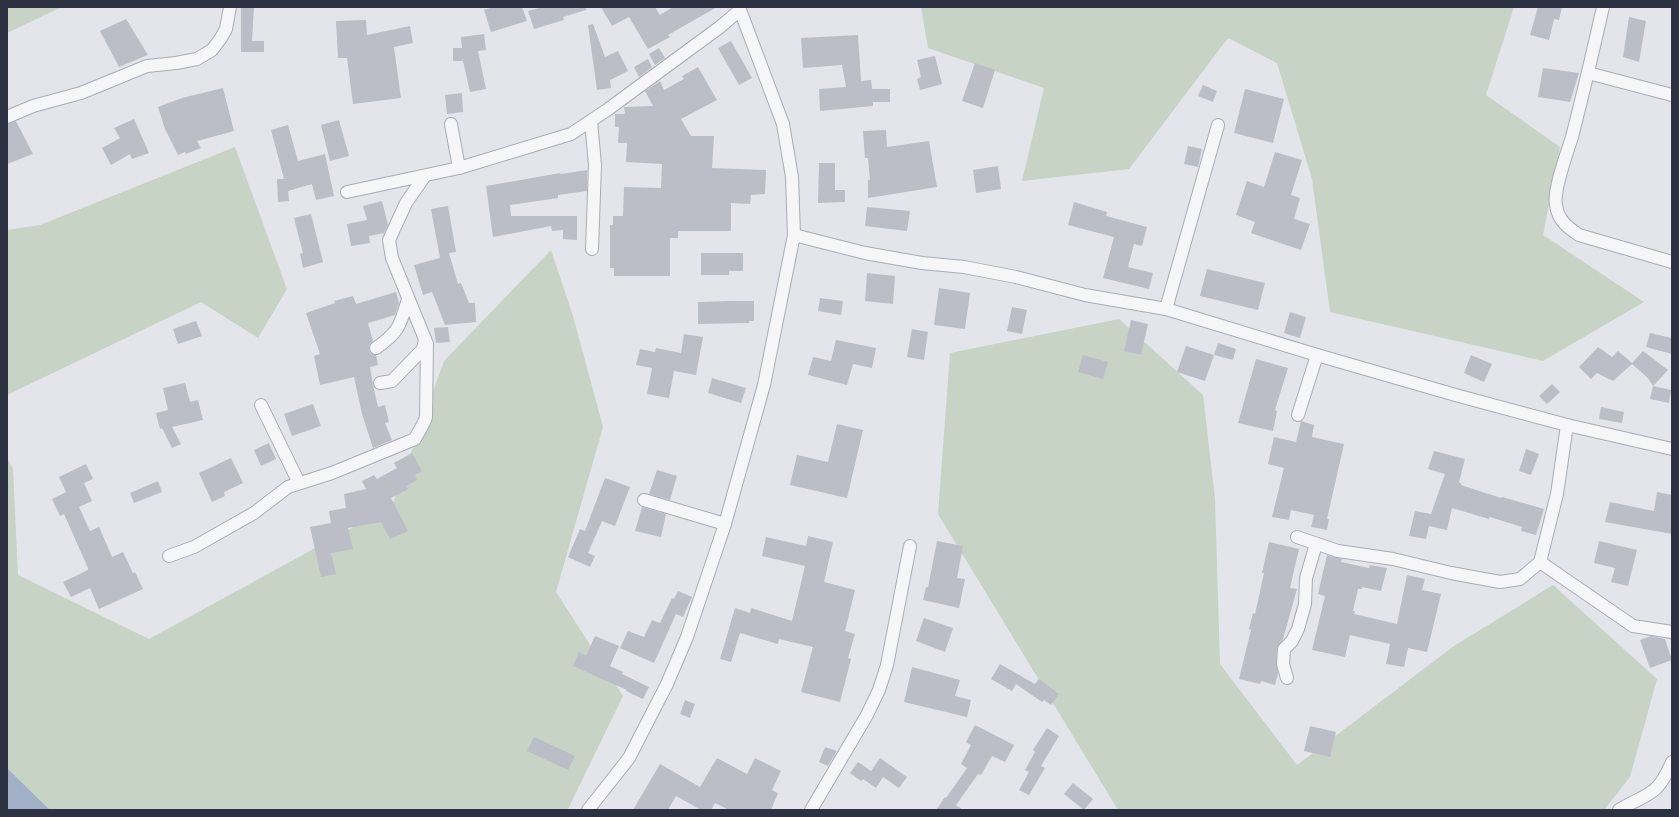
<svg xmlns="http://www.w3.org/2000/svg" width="1679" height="817" font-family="'DejaVu Sans',sans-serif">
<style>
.green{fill:#c7d3c5}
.water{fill:#a1afc7}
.building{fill:#bbbec7}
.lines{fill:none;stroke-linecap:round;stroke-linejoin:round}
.street-casing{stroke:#a8acb4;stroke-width:14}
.street{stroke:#f6f6f9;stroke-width:12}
</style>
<rect width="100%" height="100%" fill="#e3e5ea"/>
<g class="green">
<path d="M7,7H62L7,33Z"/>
<path d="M921,7H1514L1486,95L1560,147L1543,235L1644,302L1543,361L1330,312L1312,179L1277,63L1228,38L1129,169L1022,181L1044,88L928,48Z"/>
<path d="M235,147L287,289L258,338L201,302L7,395V230L40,225Z"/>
<path d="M551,250L573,316L603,427L556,592L623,696L568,809L50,810L7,768V458L13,469L18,575L149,639L392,506L444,361Z"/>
<path d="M1119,319L1203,395L1215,499L1220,664L1297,765L1454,646L1553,585L1657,679L1630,777L1604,810H1118L938,514L950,353Z"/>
</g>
<path class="water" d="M7,768L50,810H7Z"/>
<g class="building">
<path d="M241,7H254L252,41H264V52H241Z"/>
<path d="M493,7H522L527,21L491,32L484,10Z"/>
<path d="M543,7H586V10L563,17L564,20L534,29L528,11Z"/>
<path d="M601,7H655L660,15L673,7H717L668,35L670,37L648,49L629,17L612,26Z"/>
<path d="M1538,7H1562L1559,20L1554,19L1549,40L1530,35Z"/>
<path d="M1629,17L1646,21L1639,62L1623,57Z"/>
<path d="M126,19L148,55L119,67L100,31Z"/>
<path d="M366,20L367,35L410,26L413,43L394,47L401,98L353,104L347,58H338L336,21Z"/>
<path d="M593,24L605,57L618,51L628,71L610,80L611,88L597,90L588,25Z"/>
<path d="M484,34L486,50L478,51L486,89L470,92L463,61H453V48H462L461,37Z"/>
<path d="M858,35L861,81L871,80L872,89H890V102H873V106L820,111L819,89L846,87L842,65L803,68L801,38Z"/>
<path d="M731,41L752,78L739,85L718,48Z"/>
<path d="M659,48L665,58L655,65L649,54Z"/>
<path d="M935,56L942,84L920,90L917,79L921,77L917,60Z"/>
<path d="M648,59L652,67L639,77L634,67Z"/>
<path d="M975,63L995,70L983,108L962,101Z"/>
<path d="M698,67L717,100L681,119L691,136H714L712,168L766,170L765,194L751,195L750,204L731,203V231H678V238H670V276H614V268H610V225H613V216H623L624,187L661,188L662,164L626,162L627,143H618L619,127H615V114H625L624,107L653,106L645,91L660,81L664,90L684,79L682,76Z"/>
<path d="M1543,68L1579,73L1570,102L1538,97Z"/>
<path d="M1203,85L1217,91L1213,102L1198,96Z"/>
<path d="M223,88L234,131L197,141L201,148L186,154L185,152L178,155L165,129L158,107L182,98Z"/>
<path d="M1245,89L1284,99L1273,143L1234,133Z"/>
<path d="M462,93L463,112L447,114L445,95Z"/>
<path d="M134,119L149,153L132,159L130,154L111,165L102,148L120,138L114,128Z"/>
<path d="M339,120L349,156L330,161L321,125Z"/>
<path d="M16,121L33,154L7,164V124Z"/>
<path d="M288,125L298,161L325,154L334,196L316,200L312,184L288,191L289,201L278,202L277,179H284L271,130Z"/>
<path d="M886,130L887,147L929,141L937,187L868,198V180H870L868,158H865L863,131Z"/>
<path d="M1188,146L1202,149L1198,167L1184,164Z"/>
<path d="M1275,152L1302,160L1291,195L1300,198L1294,219L1310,224L1301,250L1251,233L1255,222L1236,215L1247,181L1264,187Z"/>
<path d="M819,163H835V190H845V202L818,203Z"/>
<path d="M998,166L1001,189L976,193L973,170Z"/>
<path d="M587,170V191L558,195V198L510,205L511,216H577V240L563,239V230L552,231L551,226L493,237L486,186L560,173L561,174Z"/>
<path d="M382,201L388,225L384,233L369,236L370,243L351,246L347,224L367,220L363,206Z"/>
<path d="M1074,202L1107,212L1106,216L1147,227L1142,246L1134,244L1128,267L1153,273L1149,289L1103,278L1114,237L1068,225Z"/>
<path d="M448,206L456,252L449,253L458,284L461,283L469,303H475L476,322L445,325L432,292L423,295L414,265L440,258L431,209Z"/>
<path d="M867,207L910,211L907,231L865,226Z"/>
<path d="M311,214L323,262L303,268L300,254L303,253L294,218Z"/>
<path d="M701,253H743V271H729V275H701Z"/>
<path d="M1207,269L1265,283L1258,310L1200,296Z"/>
<path d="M867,273L895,276L893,304L865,301Z"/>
<path d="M939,288L970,293L965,329L934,325Z"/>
<path d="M396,292L399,303L395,315L368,323L373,341L369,345V349L370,353L376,355L378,365L370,367L373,385L378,407L385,405L389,422L385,423L392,440L373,448L362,414L354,377L320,385L314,356L320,354L306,313L335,303L334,301L353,296L356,304Z"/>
<path d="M820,298L843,301L841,315L818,311Z"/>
<path d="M732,301H754V321H749V323L698,324V302Z"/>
<path d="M1012,307L1027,310L1022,334L1007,331Z"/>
<path d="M1290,312L1306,317L1300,338L1284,333Z"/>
<path d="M1131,320L1148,324L1141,355L1124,351Z"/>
<path d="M196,321L202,336L178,344L173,329Z"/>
<path d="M448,327L450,342L436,343L434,328Z"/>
<path d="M912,329L928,332L924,360L907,357Z"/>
<path d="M1650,333L1672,338V354L1646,347Z"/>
<path d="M684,334L703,337L696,375L674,371L669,398L647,394L652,368L636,365L640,349L655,352L656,348L681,353Z"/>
<path d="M836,340L876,348L872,368L853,364L847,385L808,375L813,357L831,361Z"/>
<path d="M1218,343L1236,349L1233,360L1214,355Z"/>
<path d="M1186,346L1214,355L1205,381L1177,372Z"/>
<path d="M1598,347L1612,357L1618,351L1632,363L1643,351L1668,370L1653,386L1648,378L1632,364L1613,381L1597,373L1591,379L1579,367Z"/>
<path d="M1083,355L1108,362L1103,379L1078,372Z"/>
<path d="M1471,355L1492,364L1484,382L1464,373Z"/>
<path d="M1256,359L1288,368L1275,410L1277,411L1273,431L1238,423Z"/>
<path d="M712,378L746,388L741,403L708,393Z"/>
<path d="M185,383L190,402L198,400L203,420L172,427L181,444L172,448L162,428L160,429L156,413L168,410L163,388Z"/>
<path d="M1552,384L1560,392L1547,404L1539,396Z"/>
<path d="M1653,386L1671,390L1669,403L1650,399Z"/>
<path d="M313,404L321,426L292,436L284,414Z"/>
<path d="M1601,407L1624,412L1622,423L1599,419Z"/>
<path d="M1301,421L1314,425L1312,437L1344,444L1327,519H1329L1327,530L1311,527L1314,515L1291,510L1289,520L1272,517L1284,468L1268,464L1274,437L1296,442Z"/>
<path d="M837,424L863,430L847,498L790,485L797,455L828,462Z"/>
<path d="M269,443L276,459L261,466L254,450Z"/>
<path d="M1526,449L1539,454L1531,475L1519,471Z"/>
<path d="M1434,451L1465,459L1459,482L1461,483V485L1501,498L1502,497L1544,509L1536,535L1521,531L1522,527L1490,517L1489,519L1452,508L1447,530L1429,526L1426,539L1409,536L1415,511L1431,514L1445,474L1428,469Z"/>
<path d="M412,453L422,471L415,475L417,480L406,486L408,489L391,498L408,531L390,539L381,522L348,528L353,549L331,553L336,574L321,577L310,527L331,523L329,511L346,508L344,494L366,489L362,481L374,475L377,479L397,468L394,463Z"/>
<path d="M231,458L243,483L224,492L225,496L212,502L199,473Z"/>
<path d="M86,464L93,479L84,483L92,501L79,507L90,531L99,527L112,557L123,552L133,573L135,572L143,589L99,609L90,588L71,597L63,582L88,570V568L64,514L60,516L52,499L66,492L59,477Z"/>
<path d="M657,470L677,476L670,500L649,494Z"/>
<path d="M605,478L630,487L615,526L602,521L588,553L595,556L590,567L568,557L580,529L585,531Z"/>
<path d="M158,481L162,492L134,503L130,493Z"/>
<path d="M1657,492L1672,495V534L1605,522L1610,502L1654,511Z"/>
<path d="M642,507L666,514L661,537L635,531Z"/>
<path d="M808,536L833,542L824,582L855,590L845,631L855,634L848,658L851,659L840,702L801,692L813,647L779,639L778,644L740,633L731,662L720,659L735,608L750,613L751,608L792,621L805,566L762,556L766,537L806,546Z"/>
<path d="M937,541L963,546L957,578L965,579L959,608L923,600L926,587H928Z"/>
<path d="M1599,541L1637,550L1628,586L1611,582L1615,568L1594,563Z"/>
<path d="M1269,542L1299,549L1290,588L1297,589L1283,639L1277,648L1276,664L1278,673L1275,685L1261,681L1260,684L1239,679L1251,630L1249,629L1253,613L1255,614L1264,573H1262Z"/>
<path d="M1327,555L1342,559L1341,562L1369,568L1370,565L1387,568L1381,591L1362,587V589H1358L1353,611H1355L1354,614L1397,624L1407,575L1425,579L1422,590L1441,594L1427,652L1408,648L1404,667L1386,664L1390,644L1350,635L1345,657L1312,650L1325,596L1318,594Z"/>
<path d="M678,591L692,597L683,617L676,614L654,663L620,648L628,631L644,637L652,620L660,623L672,598L674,599Z"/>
<path d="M924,618L953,628L945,652L916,641Z"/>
<path d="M595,636L619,646L610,666L623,672L622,674L649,687L643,699L626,691L627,690L573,666L579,652L586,656Z"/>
<path d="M1651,636L1665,639L1672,660L1650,668L1640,640Z"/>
<path d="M1000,664L1035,684L1039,679L1059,694L1051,705L1044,700L1042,702L1016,684L1012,691L991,679Z"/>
<path d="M912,667L960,680L955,696L971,700L967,717L904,702Z"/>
<path d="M685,700L695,704L690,718L680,714Z"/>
<path d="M975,725L1014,745L1005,762L992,756L981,775L978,774L956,805L963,810H936L945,797L946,798L967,768L961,764L971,745L966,742Z"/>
<path d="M1310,726L1336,732L1330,757L1304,751Z"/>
<path d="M1047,728L1059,736L1041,766L1045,768L1029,795L1019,790L1029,772L1025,770L1035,752L1033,750Z"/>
<path d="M534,737L575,756L568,770L527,751Z"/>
<path d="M825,747L837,751L828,766L819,762Z"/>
<path d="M717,758L747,774L755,758L781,771L772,790L778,793L771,810H729L715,803L711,810H701L676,796L668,810H633L660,764L700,787Z"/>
<path d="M880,758L907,777L899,788L883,777L876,788L863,779L861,781L850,773L858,762L871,771Z"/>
<path d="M1073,783L1093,799L1084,810L1064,794Z"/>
</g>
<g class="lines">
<defs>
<g id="street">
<path d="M1603,7C1593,51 1583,94 1572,137C1567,153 1553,190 1556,205C1558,220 1567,227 1579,235L1672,262"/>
<path d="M1588,73L1672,95"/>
<path d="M7,117L33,106L81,93L147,66L176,63L197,59L212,50L221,38L226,29L230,7"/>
<path d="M591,121L595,165L592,249"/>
<path d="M451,124L459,168"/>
<path d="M347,192L459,168L571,134L607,110L720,27L740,10"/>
<path d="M794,235L865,253L922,263L964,267L1016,277L1085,295L1166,309L1317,355L1459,396L1567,425L1672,449"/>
<path d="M1166,309L1218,125"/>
<path d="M376,348C399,332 400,326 408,299"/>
<path d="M380,383L392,381L423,349L425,339"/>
<path d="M261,405L299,483"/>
<path d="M1298,415L1317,355"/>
<path d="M644,500L725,524"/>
<path d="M1297,537L1338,551L1393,559L1451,573L1500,582L1520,579L1540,562L1557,494L1567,425"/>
<path d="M169,556L194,547L254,513L288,487L332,473L415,439C418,432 424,425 426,417L427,344L392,258L389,240L406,203L424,177"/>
<path d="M1540,562L1633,626L1672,632"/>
<path d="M1287,678L1283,664L1284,649L1292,641L1298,629L1305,604L1306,578L1316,544"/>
<path d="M588,810L629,758L667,684L687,637L725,524L764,385L794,235L792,177L783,124L739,7"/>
<path d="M811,810L867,715L879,690L887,665L910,546"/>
<path d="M1619,810C1649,792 1657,797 1672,762"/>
</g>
</defs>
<use href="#street" class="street-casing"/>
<use href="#street" class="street"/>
</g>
<rect width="1679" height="817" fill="none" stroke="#2c3241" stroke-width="16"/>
</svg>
